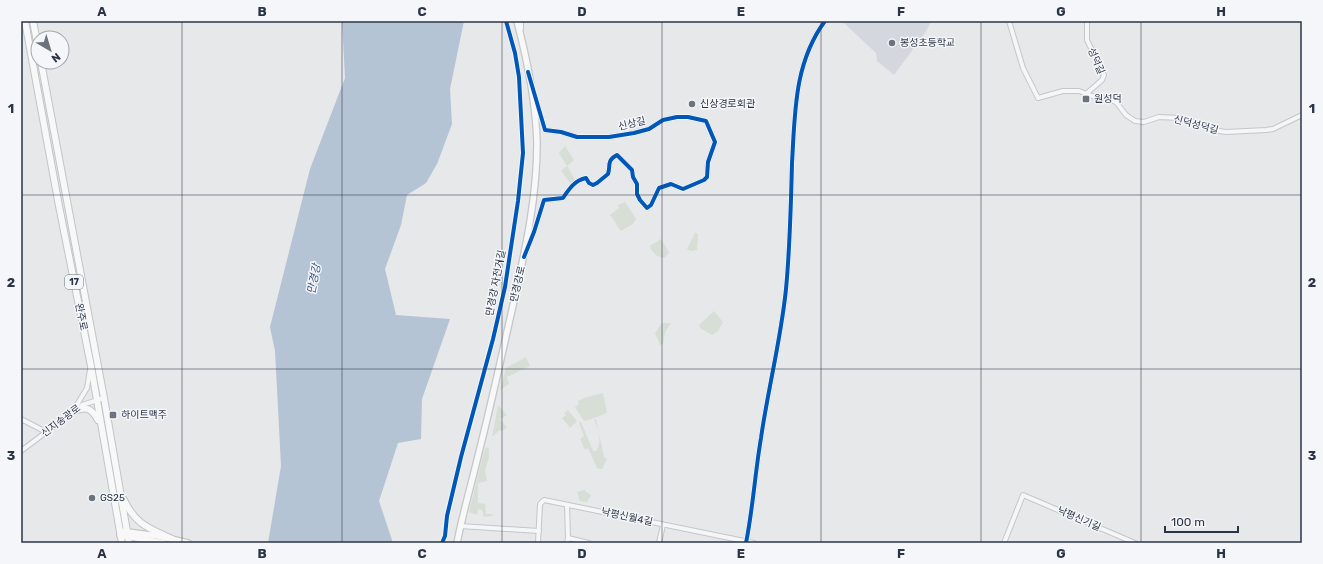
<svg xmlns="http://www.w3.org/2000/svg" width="1323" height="564" font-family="Rubik,'Noto Sans KR',sans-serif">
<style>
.built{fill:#d4d7dd}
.green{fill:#d6ded6}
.water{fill:#b4c4d5}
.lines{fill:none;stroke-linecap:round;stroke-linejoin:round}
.street-casing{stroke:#c4c6c8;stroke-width:6}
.secondary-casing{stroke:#c4c6c8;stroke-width:8}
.primary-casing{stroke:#c2c5c8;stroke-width:8}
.street{stroke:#f5f6f7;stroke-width:4}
.secondary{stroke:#f8f8f8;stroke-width:5.5}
.primary{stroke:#f8f8f8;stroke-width:6}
.cycleway-casing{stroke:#f4f6f9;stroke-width:6}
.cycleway{stroke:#0057b8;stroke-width:4}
.grid{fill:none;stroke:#2b3445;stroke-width:1;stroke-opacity:0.55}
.poi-dot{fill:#6c737f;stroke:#f4f6f9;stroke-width:1.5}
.labels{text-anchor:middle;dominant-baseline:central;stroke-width:3;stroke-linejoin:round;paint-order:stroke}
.shield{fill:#f4f6f9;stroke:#676e7b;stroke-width:1}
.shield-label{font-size:9px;font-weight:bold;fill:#2b3445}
.poi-label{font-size:10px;fill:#2b3445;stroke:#f4f6f9;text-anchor:start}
.street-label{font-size:10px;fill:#2b3445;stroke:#f4f6f9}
.water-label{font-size:11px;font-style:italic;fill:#34527a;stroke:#f4f6f9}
.neatline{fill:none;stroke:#2b3445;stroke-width:1.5}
.grid-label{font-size:13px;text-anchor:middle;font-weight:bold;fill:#2b3445}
</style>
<rect width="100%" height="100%" fill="#e6e8ea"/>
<path class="built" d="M842,21H931L925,33L894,75L877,61L876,53Z"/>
<g class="green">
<path d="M565,146L574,160L567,166L559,153Z"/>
<path d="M567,166L575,180L571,184L561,171Z"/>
<path d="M625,202L636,219L633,224L621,231C616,226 615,220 610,215L619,208L618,205Z"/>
<path d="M695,233L698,234L697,250L691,251L687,249Z"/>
<path d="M661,239L666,247L669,253L664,258C657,257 652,253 650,246Z"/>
<path d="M714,311L723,322L718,331L712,335L700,328L699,325Z"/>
<path d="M662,323H671L665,332L663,344L660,345L655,333Z"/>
<path d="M526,357L530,366L507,377L509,384L500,390L506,368Z"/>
<path d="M603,393L607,413L589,420L584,421L575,407L579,404L578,401L587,397Z"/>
<path d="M498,405L507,415L500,419L507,428L501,431L500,430L492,437Z"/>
<path d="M568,410L577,421L570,428L562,418L566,415L564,413Z"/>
<path d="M594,419H596L604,457L607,459L602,469H599L597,468L588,448L585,450L580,439L584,436L579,423V422H581L593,451H596C603,441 598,429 594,419Z"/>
<path d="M486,447L489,449V457L485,470L487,481L478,483V503L485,504L486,514H493L492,516L484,517L482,510L478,509L477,515L469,512L483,455Z"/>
<path d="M584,490L591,495L587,502L580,501L577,492Z"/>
</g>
<path class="water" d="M342,21H464L450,89L452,124L437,164L426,183L407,195L401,225L385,269L396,315L450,319L422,399L421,439L398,443L379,501L393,543H268L281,466L275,351L270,327L310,169L345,78Z"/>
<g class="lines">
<defs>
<g id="street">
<path d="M1009,21L1023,68L1038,98L1063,91H1079L1092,96L1105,98L1116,102L1126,115L1135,121L1144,122L1159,117L1179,118L1197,123L1213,130L1226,132L1266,130L1273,129L1302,115"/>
<path d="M521,29V21"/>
<path d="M1086,94L1102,80L1104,75L1087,40V21"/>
<path d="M526,252L534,232L544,200L563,198C569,189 575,180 586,178L589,183L593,185L597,183L608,174C611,165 606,161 617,155L632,170L633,177L637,184V194L640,200L647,208L651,205L659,188L671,184L683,189L704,180L707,177L708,162L715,142L706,121L688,117H677L663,120L649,129L634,133L609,137H577L561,132L545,130L534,93"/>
<path d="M75,408L87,388L90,370"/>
<path d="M21,419L46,432"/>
<path d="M21,451L82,405L104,398"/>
<path d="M567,505L568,538"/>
<path d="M460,526L539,531"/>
<path d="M538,543L540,504L544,500L754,543"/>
<path d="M567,543L568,538L589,543"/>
<path d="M659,543L663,525"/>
<path d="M746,543C753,508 755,473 761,438C768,389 781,339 786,289C790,247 791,205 792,163C795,113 794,63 825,21"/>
<path d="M1004,543L1023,495L1135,543"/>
</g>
<g id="secondary">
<path d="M120,531L158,536L188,543"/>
<path d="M120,535L164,543"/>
<path d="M457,543C463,512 472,482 479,452C491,405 501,358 512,310C524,255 537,201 537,143C536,104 527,59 517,21"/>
</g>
<g id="primary">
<path d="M25,21L59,206L91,366L122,543"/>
<path d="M33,21L38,47"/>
<path d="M41,62L104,398L129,543"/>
<path d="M72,412C85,406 91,407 98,420"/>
<path d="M124,500C136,525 149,528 172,539"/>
</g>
</defs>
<use href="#street" class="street-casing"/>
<use href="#secondary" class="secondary-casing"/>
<use href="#primary" class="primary-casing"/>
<use href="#street" class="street"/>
<use href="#secondary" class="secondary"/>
<use href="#primary" class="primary"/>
<defs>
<g id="cycleway">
<path d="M524,257L534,232L544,200L563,198C569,189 575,180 586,178L589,183L593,185L597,183L608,174C611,165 606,161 617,155L632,170L633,177L637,184V194L640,200L647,208L651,205L659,188L671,184L683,189L704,180L707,177L708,162L715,142L706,121L688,117H677L663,120L649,129L634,133L609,137H577L561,132L545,130L528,72"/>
<path d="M442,543L445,536L447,516L461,457L493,339L505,287L518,201L523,153L519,77L515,53L506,21"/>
<path d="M746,543C753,508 755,473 761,438C768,389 781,339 786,289C790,247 791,205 792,163C795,113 794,63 825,21"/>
</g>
</defs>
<use href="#cycleway" class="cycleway-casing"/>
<use href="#cycleway" class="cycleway"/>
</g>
<path class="grid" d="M182,21V543M342,21V543M502,21V543M662,21V543M821,21V543M981,21V543M1141,21V543M21,195H1302M21,369H1302"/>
<g class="poi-dot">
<circle cx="892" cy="43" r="4"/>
<rect x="1082" y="95" width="8" height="8" rx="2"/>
<circle cx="692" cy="104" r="4"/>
<rect x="109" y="411" width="8" height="8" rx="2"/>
<circle cx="92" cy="498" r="4"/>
</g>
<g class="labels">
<rect class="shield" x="65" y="275" width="18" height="14" rx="3"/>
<g class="shield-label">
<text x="74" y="282">17</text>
</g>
<g class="poi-label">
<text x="900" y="43">봉성초등학교</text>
<text x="1094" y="99">원성덕</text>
<text x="700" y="104">신상경로회관</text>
<text x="121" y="415">하이트맥주</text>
<text x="100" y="498">GS25</text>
</g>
<g class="street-label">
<text transform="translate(1096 61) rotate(67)">성덕길</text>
<text transform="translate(632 124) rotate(-14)">신상길</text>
<text transform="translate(1196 125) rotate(15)">신덕성덕길</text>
<text transform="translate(496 283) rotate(-79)">만경강 자전거길</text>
<text transform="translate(518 284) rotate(-77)">만경강로</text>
<text transform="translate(81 317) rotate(79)">완주로</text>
<text transform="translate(61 421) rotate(-37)">신지송광로</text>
<text transform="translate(627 517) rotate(12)">낙평신월4길</text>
<text transform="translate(1079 519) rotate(23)">낙평신기길</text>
</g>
<g class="water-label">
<text transform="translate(314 279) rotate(-79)">만경강</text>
</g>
</g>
<rect width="1323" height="564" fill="none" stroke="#f4f6f9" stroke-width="44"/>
<g transform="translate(50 50) rotate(142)"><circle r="19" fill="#f4f6f9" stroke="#a4a8b1"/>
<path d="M0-3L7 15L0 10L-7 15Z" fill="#6c737f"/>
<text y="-6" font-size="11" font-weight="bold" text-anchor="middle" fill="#2b3445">N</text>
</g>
<path d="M1165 526v6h73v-6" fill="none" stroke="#2b3445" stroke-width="2"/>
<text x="1171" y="526" font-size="12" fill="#2b3445" stroke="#f4f6f9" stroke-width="3" paint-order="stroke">100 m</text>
<rect x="22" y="22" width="1279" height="520" class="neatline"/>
<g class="grid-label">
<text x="102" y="16">A</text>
<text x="262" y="16">B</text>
<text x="422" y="16">C</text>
<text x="582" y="16">D</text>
<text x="741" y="16">E</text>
<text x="901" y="16">F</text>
<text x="1061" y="16">G</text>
<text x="1221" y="16">H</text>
<text x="11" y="113">1</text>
<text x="1312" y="113">1</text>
<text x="11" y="287">2</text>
<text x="1312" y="287">2</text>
<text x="11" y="460">3</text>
<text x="1312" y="460">3</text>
<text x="102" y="558">A</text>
<text x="262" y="558">B</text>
<text x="422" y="558">C</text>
<text x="582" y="558">D</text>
<text x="741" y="558">E</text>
<text x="901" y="558">F</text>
<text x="1061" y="558">G</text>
<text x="1221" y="558">H</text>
</g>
</svg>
